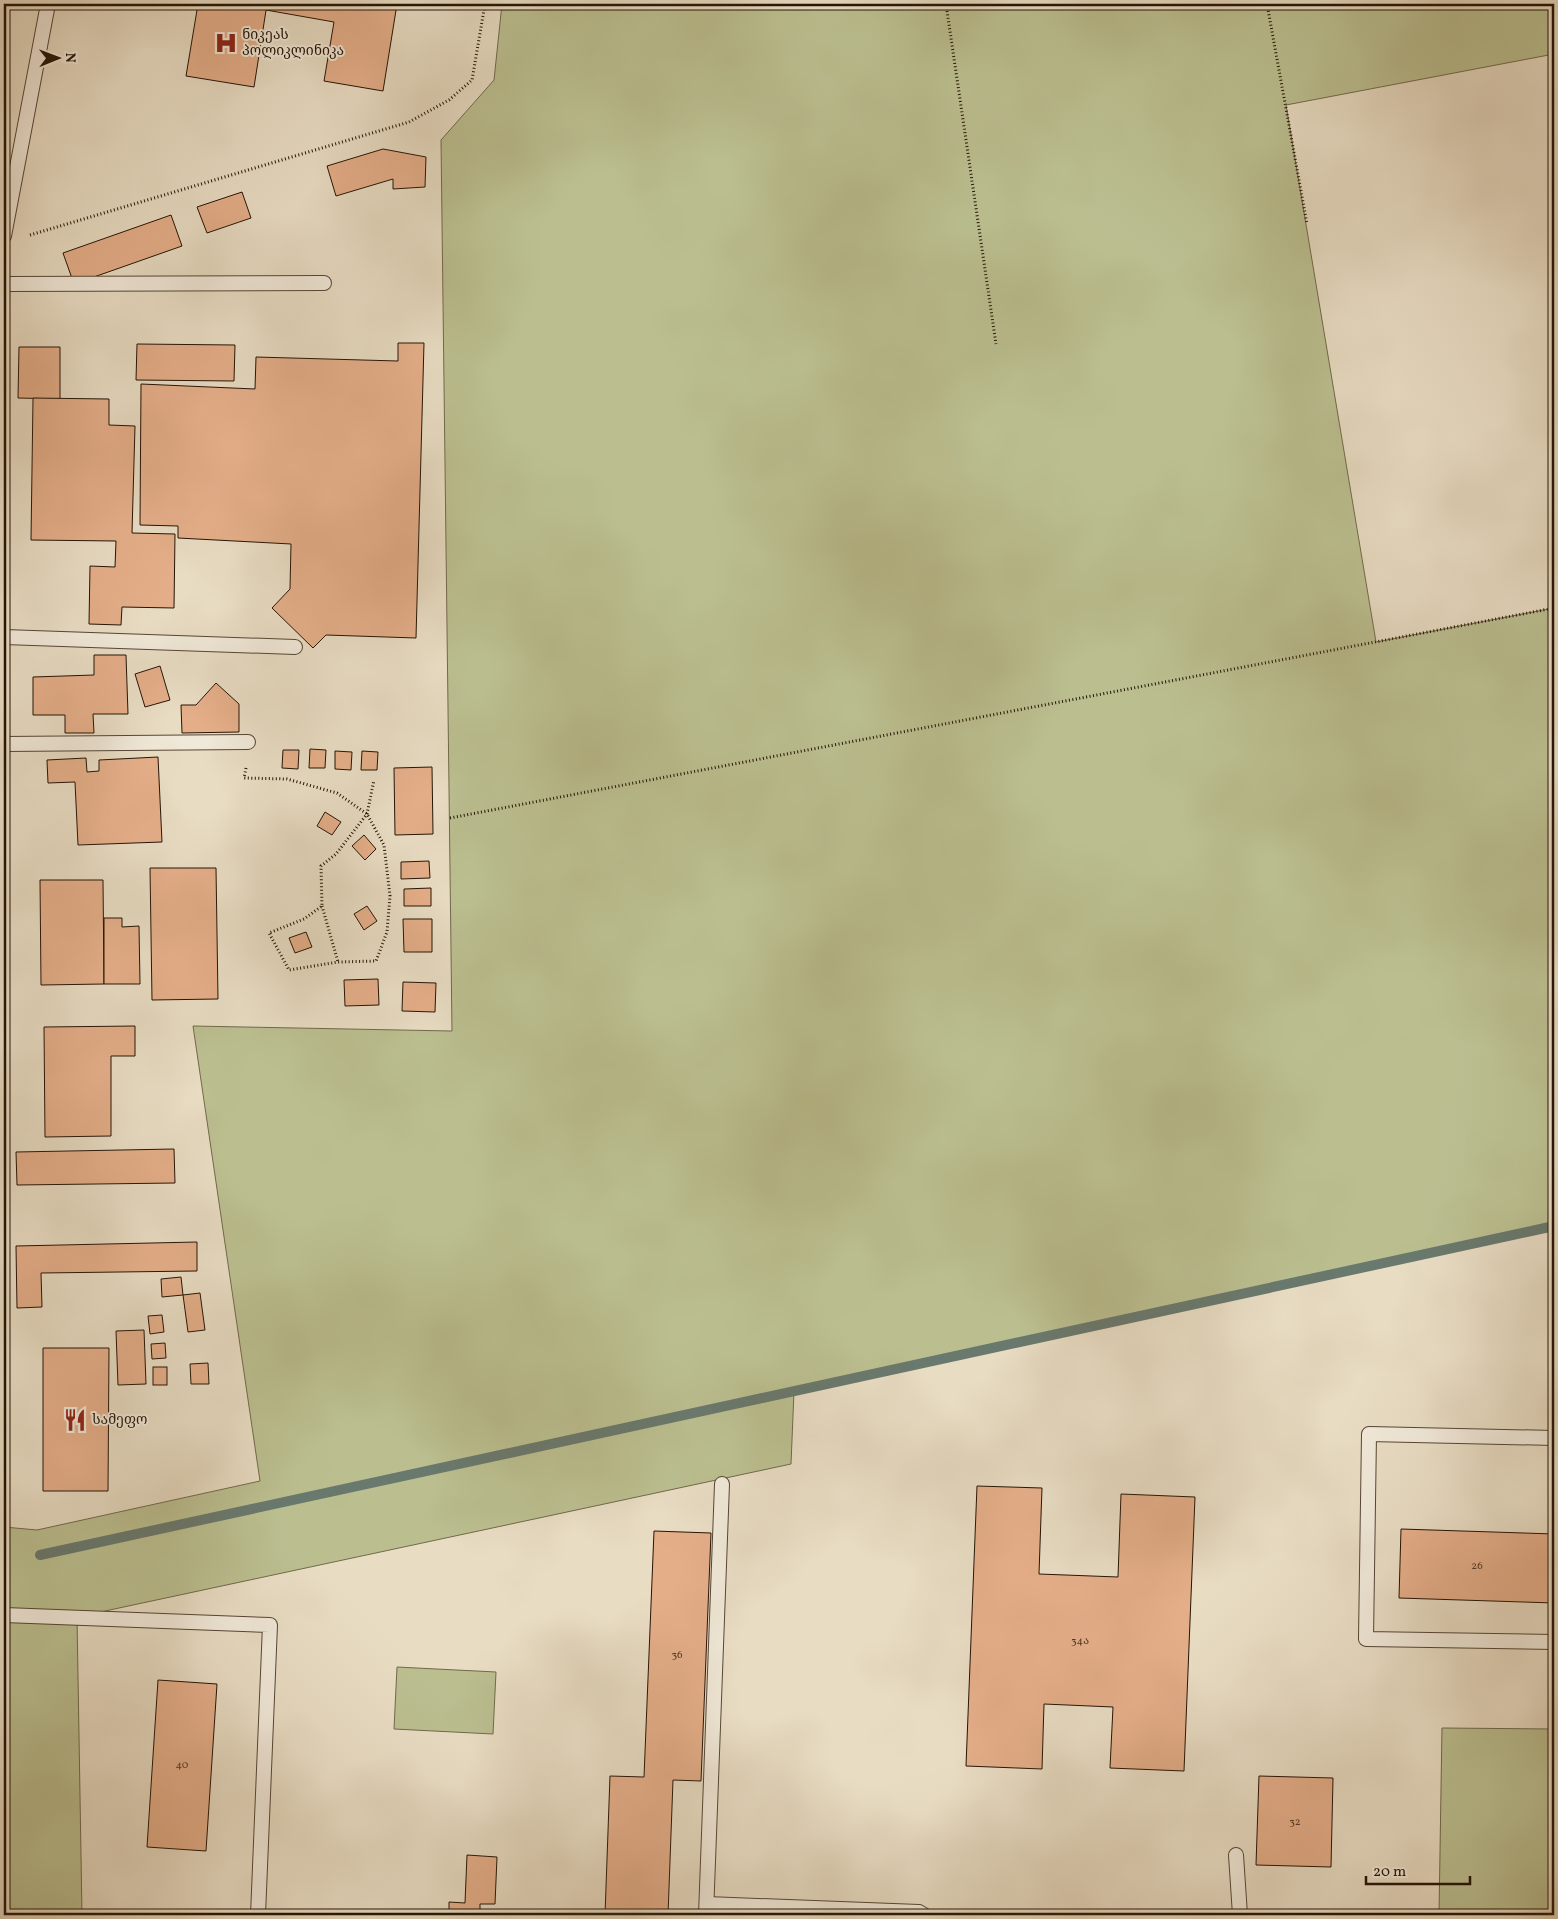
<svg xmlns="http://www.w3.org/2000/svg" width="1558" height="1919" font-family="Vollkorn,'Noto Serif Georgian',serif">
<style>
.green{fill:#bbbf90;stroke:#706a4b}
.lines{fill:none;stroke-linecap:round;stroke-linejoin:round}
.stream{stroke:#69796e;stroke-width:10}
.building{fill:#e4ae89;stroke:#251406}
.service-casing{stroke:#564635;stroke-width:16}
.path{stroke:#251406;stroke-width:3;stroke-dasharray:1 2.5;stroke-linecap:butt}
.service{stroke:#f0e8d8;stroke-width:14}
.labels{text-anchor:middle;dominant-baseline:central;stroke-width:4;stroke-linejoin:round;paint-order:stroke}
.number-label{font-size:11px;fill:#553a27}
.poi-label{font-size:14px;fill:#251406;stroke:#f0e8d8;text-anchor:start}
</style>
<rect width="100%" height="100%" fill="#e8dcc3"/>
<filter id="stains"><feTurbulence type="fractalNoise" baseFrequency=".004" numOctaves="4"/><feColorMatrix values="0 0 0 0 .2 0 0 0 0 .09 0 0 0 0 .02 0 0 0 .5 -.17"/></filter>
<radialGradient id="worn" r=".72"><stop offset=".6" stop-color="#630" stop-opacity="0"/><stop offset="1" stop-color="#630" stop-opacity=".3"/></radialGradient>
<g class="green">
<path d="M502,4H1554V54L1286,105L1376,642L1554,608V1226L794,1391L791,1464L77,1617L82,1915H4V1527L37,1530L260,1481L193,1026L452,1031L441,140L494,80Z"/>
<path d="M397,1667L496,1672L493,1734L394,1729Z"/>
<path d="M1442,1728L1554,1729V1915H1439Z"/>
</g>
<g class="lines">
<path class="stream" d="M40,1555L1554,1226"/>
</g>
<g class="building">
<path d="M198,4H267L254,87L186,76Z"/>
<path d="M267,4H397L383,91L324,81L334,22L266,10Z"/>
<path d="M383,149L426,157L425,187L393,189V179L336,196L327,166Z"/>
<path d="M242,192L251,218L207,233L197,207Z"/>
<path d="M171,215L182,246L74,284L63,253Z"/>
<path d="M398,343H424L416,638L326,635L313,648L272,608L290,589L291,544L178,538V526L140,525L141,384L255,389L256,357L398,361Z"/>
<path d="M137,344L235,345L234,381L136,380Z"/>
<path d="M19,347H60V399L18,398Z"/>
<path d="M33,398L109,399V425L135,426L132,533L175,534L174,608L122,607L121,625L89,624L90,566L115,567L116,541L31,540Z"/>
<path d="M94,655H126L128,714H93L94,733H65V715H33V677L94,675Z"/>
<path d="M160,666L170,700L145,707L135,674Z"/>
<path d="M216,683L239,704V732L182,733L181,705H196Z"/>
<path d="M310,749L326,750L325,768H309Z"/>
<path d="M283,750H299L298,769L282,768Z"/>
<path d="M335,751L352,752L351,770L335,769Z"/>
<path d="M362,751L378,752L377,770H361Z"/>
<path d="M158,757L162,842L78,845L75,782L48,783L47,760L86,758L87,772L99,771V760Z"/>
<path d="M432,767L433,834L395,835L394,768Z"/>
<path d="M325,812L341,822L332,835L317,826Z"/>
<path d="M364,835L376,849L365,860L352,846Z"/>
<path d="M429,861L430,878L401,879V862Z"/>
<path d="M150,868H216L218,999L152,1000Z"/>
<path d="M40,880H103L104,984L41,985Z"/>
<path d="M431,888V906H404V889Z"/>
<path d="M367,906L377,921L364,930L354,914Z"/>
<path d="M104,918H122V927L139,926L140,984H104Z"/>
<path d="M403,919H432V952H404Z"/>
<path d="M306,932L312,947L295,953L289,938Z"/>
<path d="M378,979L379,1005L345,1006L344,980Z"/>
<path d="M403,982L436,983L435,1012L402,1011Z"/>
<path d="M135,1026V1056H111V1136L45,1137L44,1027Z"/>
<path d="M174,1149L175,1183L17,1185L16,1152Z"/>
<path d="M197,1242V1271L41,1273L42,1307L17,1308L16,1246Z"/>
<path d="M181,1277L183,1295L162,1297L161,1279Z"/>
<path d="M200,1293L205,1330L188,1332L183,1295Z"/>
<path d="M162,1315L164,1332L150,1334L148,1316Z"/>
<path d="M144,1330L146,1384L118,1385L116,1331Z"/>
<path d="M165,1343L166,1358L152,1359L151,1344Z"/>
<path d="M43,1348H109L108,1491H43Z"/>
<path d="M208,1363L209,1384H191L190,1364Z"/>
<rect x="153" y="1367" width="14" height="18"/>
<path d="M977,1486L1042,1488L1039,1574L1118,1577L1121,1494L1195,1497L1184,1771L1110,1768L1113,1707L1044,1704L1042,1769L966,1766Z"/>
<path d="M1401,1529L1554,1534V1603L1399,1598Z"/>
<path d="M654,1531L711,1533L701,1781L673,1780L668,1915H605L610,1776L644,1777Z"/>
<path d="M158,1680L217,1684L206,1851L147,1847Z"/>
<path d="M1259,1776L1333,1778L1331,1867L1256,1865Z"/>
<path d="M467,1855L497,1857L495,1904H480V1915H449V1902L465,1903Z"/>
</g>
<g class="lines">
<defs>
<g id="service">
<path d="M4,236L48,4"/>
<path d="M4,284L324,283"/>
<path d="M4,637L295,647"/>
<path d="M4,744L248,742"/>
<path d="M1554,1438L1369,1434L1366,1639L1554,1642"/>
<path d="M4,1615L270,1625L258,1915"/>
<path d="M1236,1855L1240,1915"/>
<path d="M707,1904L919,1912L924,1915"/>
<path d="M706,1915L722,1484"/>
</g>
</defs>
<use href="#service" class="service-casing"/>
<g class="path">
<path d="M946,4L996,344"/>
<path d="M1267,4L1307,224"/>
<path d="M30,235L409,122L449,100L472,80L485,4"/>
<path d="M246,768L244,778L287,779L337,793L367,814L384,845L390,896L387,932L376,961L338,962L289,970L269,933L304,919L322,906L321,866L336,854L367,814L374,780"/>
<path d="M450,818L1554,608"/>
<path d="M322,906L338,962"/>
</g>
<use href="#service" class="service"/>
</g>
<defs>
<symbol id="hospital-bare" viewBox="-9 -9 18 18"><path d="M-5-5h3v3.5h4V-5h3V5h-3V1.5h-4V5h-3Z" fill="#8f2418" stroke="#f0e8d8" stroke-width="2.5" paint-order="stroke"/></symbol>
<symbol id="restaurant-bare" viewBox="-9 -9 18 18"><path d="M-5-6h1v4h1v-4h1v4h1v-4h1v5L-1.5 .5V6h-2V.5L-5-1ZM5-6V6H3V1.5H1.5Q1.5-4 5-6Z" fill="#8f2418" stroke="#f0e8d8" stroke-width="2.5" paint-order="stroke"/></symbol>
</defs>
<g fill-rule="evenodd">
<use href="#hospital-bare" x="210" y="27" width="32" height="32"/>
<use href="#restaurant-bare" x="59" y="1404" width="32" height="32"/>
</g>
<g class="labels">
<g class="number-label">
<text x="1477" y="1566">26</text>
<text x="1080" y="1641">34ა</text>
<text x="677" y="1655">36</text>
<text x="182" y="1765">40</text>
<text x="1295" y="1822">32</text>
</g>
<g class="poi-label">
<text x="242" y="35">ნიკეას<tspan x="242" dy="16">პოლიკლინიკა</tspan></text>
<text x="92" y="1420">სამეფო</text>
</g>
</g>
<rect width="1558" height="1919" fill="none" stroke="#e8dcc3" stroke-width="20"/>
<rect x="5" y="5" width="1548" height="1909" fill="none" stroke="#251406" stroke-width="2.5"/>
<rect x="10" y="10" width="1538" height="1899" fill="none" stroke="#251406"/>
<g transform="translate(58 58) rotate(89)" stroke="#f0e8d8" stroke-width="4" paint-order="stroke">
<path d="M0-4L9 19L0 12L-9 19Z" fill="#251406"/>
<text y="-8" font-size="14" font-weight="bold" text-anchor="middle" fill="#251406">N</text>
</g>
<path d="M1366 1876v8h104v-8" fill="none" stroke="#251406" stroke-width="2.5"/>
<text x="1373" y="1876" font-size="15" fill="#251406" stroke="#f0e8d8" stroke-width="4" paint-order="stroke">20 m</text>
<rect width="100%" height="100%" filter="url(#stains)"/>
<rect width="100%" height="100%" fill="url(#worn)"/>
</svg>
